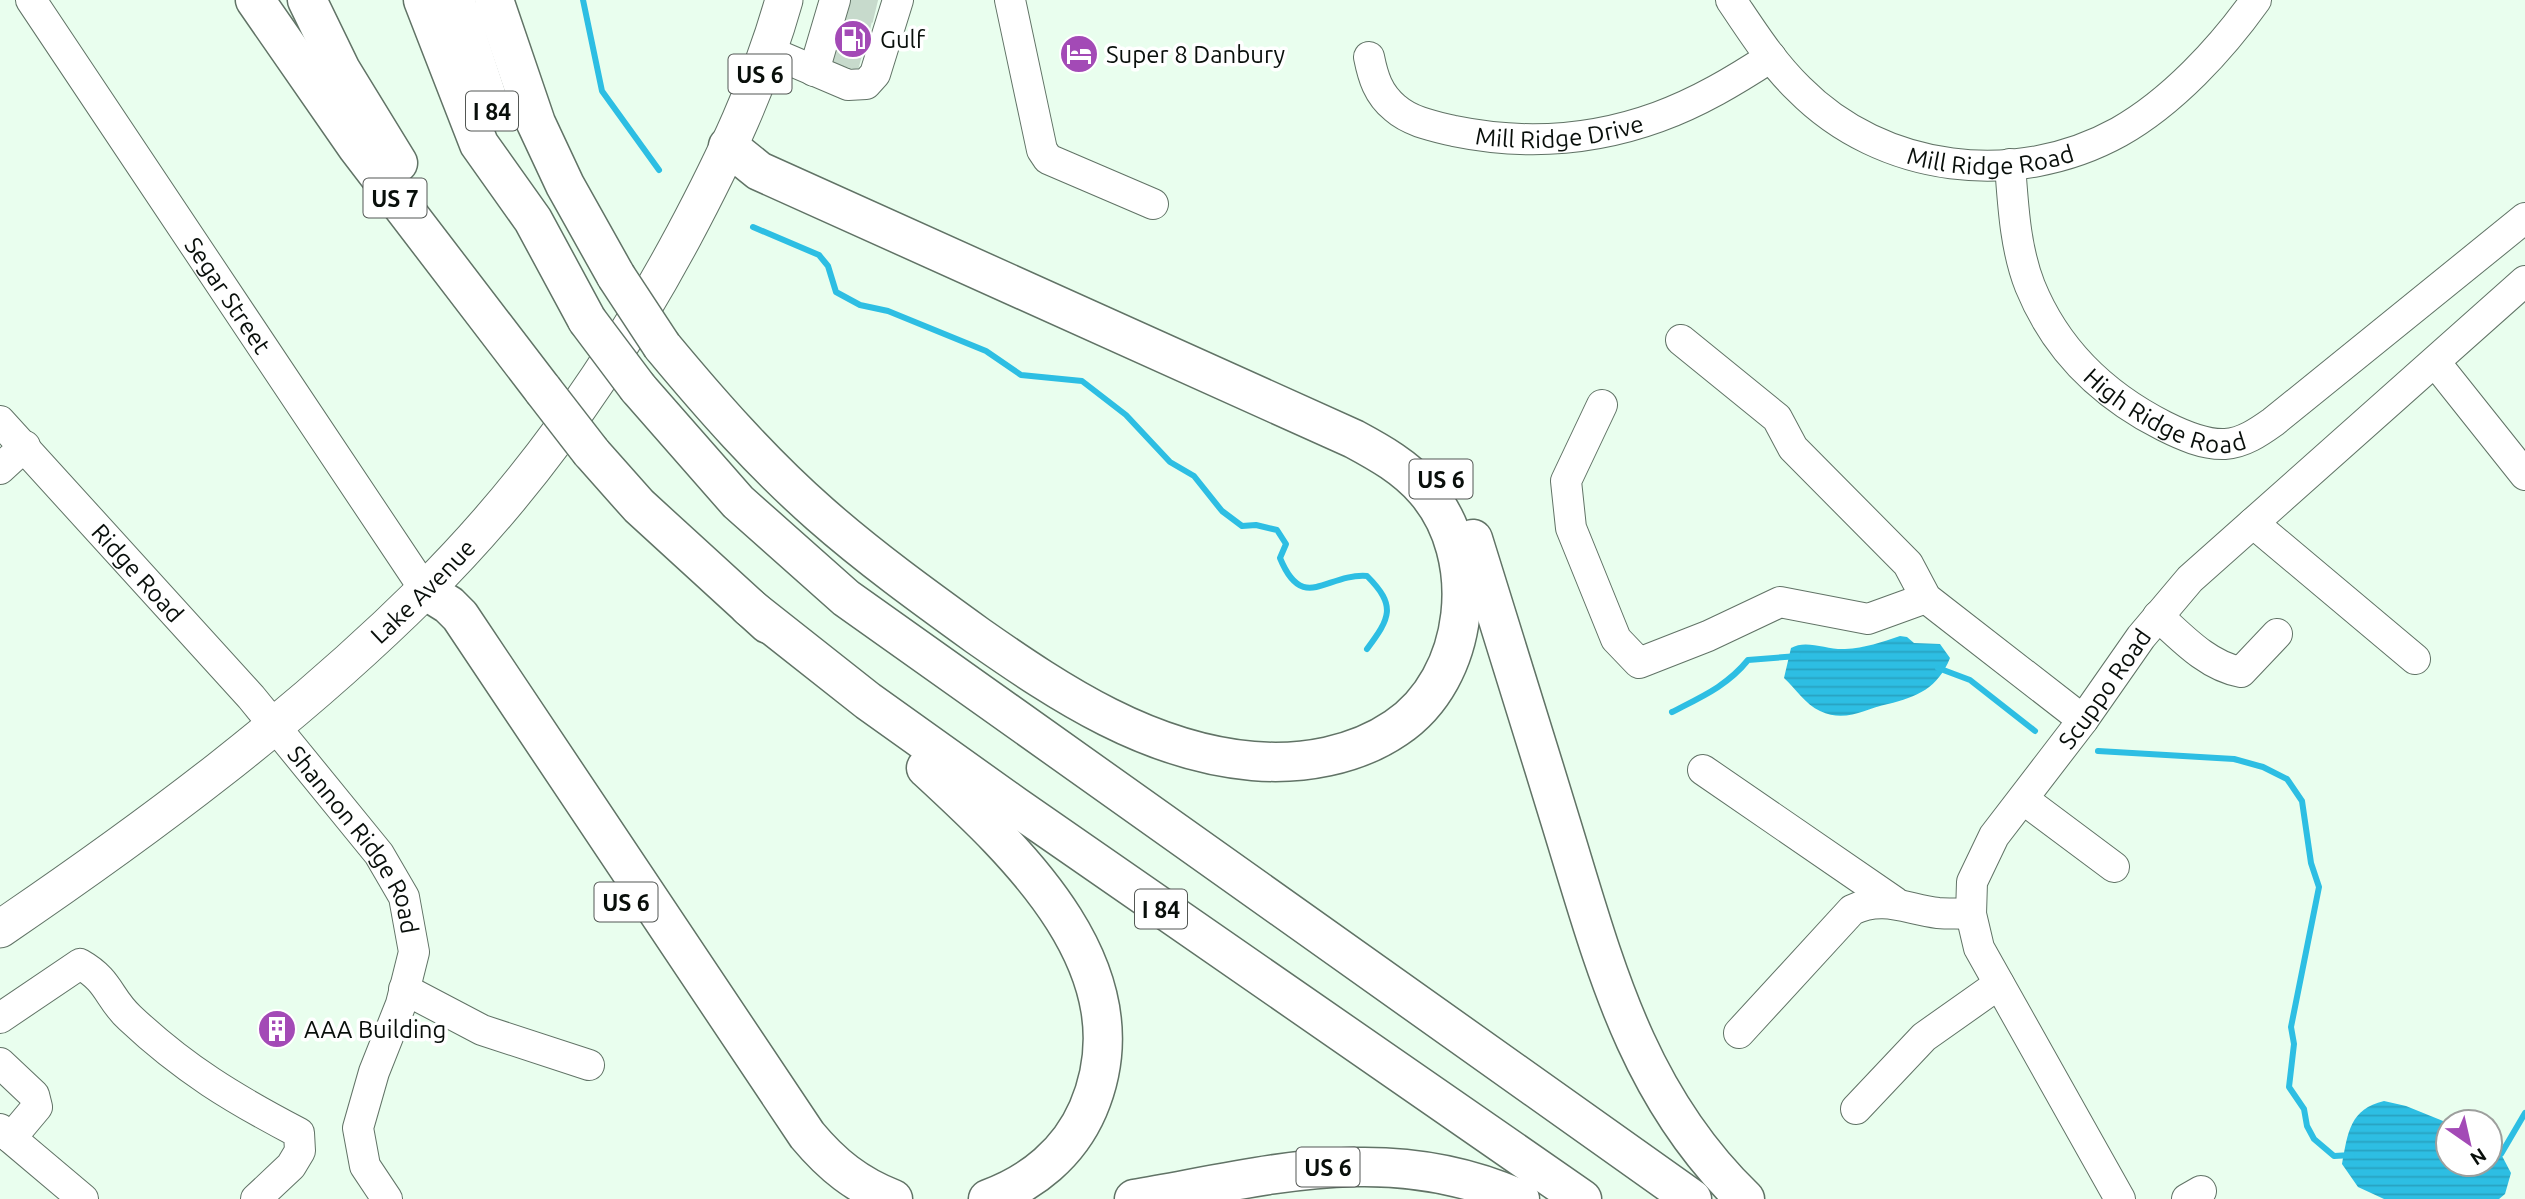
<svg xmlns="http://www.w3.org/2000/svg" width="2525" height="1199" font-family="Ubuntu,sans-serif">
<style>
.water{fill:url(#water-rules)}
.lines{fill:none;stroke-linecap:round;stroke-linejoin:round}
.stream{stroke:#2dbee3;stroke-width:6}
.minor-tunnel{stroke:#c7dacc;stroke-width:30;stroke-dasharray:30 15;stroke-linecap:butt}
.minor-casing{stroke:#617366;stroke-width:32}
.major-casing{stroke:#617366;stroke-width:39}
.highway-casing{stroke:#617366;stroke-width:41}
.minor{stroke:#fff;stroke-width:30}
.major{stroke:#fff;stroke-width:37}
.highway{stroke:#fff;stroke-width:38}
.highway-bridge-casing{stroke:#617366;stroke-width:41;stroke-linecap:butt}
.highway-bridge{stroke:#fff;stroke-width:38}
.labels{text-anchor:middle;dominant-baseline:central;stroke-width:7;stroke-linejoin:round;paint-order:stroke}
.shield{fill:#fff;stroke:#535754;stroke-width:2}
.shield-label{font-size:23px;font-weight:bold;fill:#090f0b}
.poi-label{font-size:24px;fill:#090f0b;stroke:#fff;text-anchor:start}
.street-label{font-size:24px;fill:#090f0b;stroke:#fff}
</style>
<defs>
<pattern id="water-rules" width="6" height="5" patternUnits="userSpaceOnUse" patternTransform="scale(1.75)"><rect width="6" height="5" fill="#2dbee3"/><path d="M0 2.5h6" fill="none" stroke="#27a2c1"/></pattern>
</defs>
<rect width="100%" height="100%" fill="#e9feee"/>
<g class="water">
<path d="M1900,636L1907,637L1914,643L1940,644L1950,658C1938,688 1917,697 1888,704C1864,709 1846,723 1820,711C1806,705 1795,688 1784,678L1791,648C1806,639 1827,650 1845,649C1865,648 1882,642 1900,636Z"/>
<path d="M2384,1101L2406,1106L2448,1123V1164H2490V1146L2501,1154L2511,1173L2505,1194L2499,1199H2384L2358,1187L2342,1164C2348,1132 2350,1109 2384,1101Z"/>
</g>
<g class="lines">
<g class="stream">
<path d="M583,0L602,91L659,170"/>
<path d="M753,227L819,255L828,266L836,292L860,305L888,311L986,351L1021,375L1082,381L1126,415L1170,462L1194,476L1222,511L1242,526L1256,525L1277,530L1286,544L1280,558C1303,614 1326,573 1367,576C1397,606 1390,618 1367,649"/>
<path d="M1938,668L1970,680L2035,731"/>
<path d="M1672,712C1701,697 1727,686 1748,660L1798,656"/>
<path d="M2098,751L2234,759L2263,767L2287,779L2302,801L2311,863L2319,887L2291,1027L2294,1044L2289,1087L2304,1109L2307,1126L2314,1139L2334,1156L2352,1155"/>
<path d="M2490,1154H2501L2525,1113"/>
</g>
<g class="minor-tunnel">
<path d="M847,1L880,9"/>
<path d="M841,22L874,30"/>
<path d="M833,48L866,57"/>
</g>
<defs>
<g id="minor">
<path id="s1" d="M31,0L425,590"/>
<path d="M1010,0L1042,150L1048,159L1153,204"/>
<path id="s2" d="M1731,0C1752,31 1772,63 1799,89C1882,173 2016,189 2119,132C2172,102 2221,49 2256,0"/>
<path d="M768,51L848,85L866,84L875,74L898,0"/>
<path id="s3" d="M1369,57C1373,77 1378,94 1395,108C1411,122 1433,126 1454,131C1522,145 1592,141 1658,117C1699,102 1734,81 1771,57"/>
<path d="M814,71L835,0"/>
<path id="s4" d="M2010,164C2013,204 2015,248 2030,286C2056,350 2103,395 2164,426C2182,435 2204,445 2225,444C2243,443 2259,432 2273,422L2525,218"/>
<path d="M1681,340L1777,418L1793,448L1908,564L1926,598L2083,720"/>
<path d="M2435,362L2525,475"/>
<path d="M1602,405L1566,481L1571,528L1616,639L1639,663L1708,636L1780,602L1868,619L1926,598"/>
<path id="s5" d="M0,421L251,697L379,854L404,897L414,952L401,1004L374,1072L358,1128L365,1166L387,1199"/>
<path d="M0,469L25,446"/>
<path d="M2253,523L2415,659"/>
<path d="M2158,616C2182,638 2208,666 2241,672L2277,634"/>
<path d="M1703,770L1895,902"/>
<path d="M2023,799L2114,867"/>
<path d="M404,989L482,1030L589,1065"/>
<path d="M0,1018L80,964C110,981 108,998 130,1018C184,1069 234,1099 299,1133L300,1151L291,1166L256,1199"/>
<path d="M1739,1033L1852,910C1883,895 1906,909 1938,913C1949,914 1960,913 1971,914"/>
<path d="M0,1063L34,1095L37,1107L11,1138"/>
<path d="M1856,1109L1924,1037L1999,984"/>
<path d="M0,1129L83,1199"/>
<path id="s6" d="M2120,1199L1979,948L1971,914L1972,882L1994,836L2083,720L2141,637L2190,579L2525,281"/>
<path d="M2187,1199L2201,1191"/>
</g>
<g id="major">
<path id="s7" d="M0,929C150,827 295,719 424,591C528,488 615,364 684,235C724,160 761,82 784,0"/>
</g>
<g id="highway">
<path d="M255,0L357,147L543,390"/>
<path d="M307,0L341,70L398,163"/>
<path d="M423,0L479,144L533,220L587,320"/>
<path d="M455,0L487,97"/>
<path d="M494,0L536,123L565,185L616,276"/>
<path d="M662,346C711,405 762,463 820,514C870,558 924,597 978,636C1061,694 1149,752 1253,761C1302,765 1355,756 1396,728C1471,678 1483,556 1425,490C1405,467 1380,453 1354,439L759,171L728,146"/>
<path d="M638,388L738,502L846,598L1692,1199"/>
<path d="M591,452L639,506L768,624"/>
<path d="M1473,539C1502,633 1532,728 1561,823C1604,963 1636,1094 1745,1199"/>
<path d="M425,590L449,605L460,616L807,1135C832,1165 857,1185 893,1199"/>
<path d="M749,607L868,701L1015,806L1582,1199"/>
<path d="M926,768C1017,852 1147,971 1088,1109C1069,1153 1032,1183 988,1199"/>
<path d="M1134,1199C1268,1176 1389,1140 1520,1199"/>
</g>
</defs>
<use href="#minor" class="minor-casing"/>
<use href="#major" class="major-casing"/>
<use href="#highway" class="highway-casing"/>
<use href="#minor" class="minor"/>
<use href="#major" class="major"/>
<use href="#highway" class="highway"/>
<defs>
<g id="highway-bridge">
<path d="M616,276L662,346"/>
<path d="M587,320L638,388"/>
<path d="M543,390L591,452"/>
</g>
</defs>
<use href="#highway-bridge" class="highway-bridge-casing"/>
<use href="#highway-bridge" class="highway-bridge"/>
</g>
<defs>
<symbol id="fuel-disc" viewBox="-11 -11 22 22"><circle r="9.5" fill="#a34ab6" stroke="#fff"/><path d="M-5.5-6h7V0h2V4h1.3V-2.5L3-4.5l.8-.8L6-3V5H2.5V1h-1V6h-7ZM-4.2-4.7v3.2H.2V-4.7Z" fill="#fff"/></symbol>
<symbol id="hotel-disc" viewBox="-11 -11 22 22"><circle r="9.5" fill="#a34ab6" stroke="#fff"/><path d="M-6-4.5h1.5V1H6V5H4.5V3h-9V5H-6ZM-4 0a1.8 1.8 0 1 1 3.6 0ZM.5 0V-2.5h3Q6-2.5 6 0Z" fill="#fff"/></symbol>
<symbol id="building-disc" viewBox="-11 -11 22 22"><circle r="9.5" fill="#a34ab6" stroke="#fff"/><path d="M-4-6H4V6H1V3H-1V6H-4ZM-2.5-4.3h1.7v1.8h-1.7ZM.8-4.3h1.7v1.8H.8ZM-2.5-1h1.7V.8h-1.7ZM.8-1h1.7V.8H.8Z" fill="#fff"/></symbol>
</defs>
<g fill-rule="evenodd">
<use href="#fuel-disc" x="831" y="17" width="44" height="44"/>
<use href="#hotel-disc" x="1057" y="32" width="44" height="44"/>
<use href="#building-disc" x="255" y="1007" width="44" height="44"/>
</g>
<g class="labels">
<g class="shield">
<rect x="728.5" y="54.5" width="63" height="39" rx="5"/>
<rect x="466" y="91.5" width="52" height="39" rx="5"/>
<rect x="363.5" y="178.5" width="63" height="39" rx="5"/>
<rect x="1409.5" y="459.5" width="63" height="39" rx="5"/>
<rect x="594.5" y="882.5" width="63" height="39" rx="5"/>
<rect x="1135" y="889.5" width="52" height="39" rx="5"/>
<rect x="1296.5" y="1147.5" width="63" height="39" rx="5"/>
</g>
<g class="shield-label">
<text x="760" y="74">US 6</text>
<text x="492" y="111">I 84</text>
<text x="395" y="198">US 7</text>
<text x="1441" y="479">US 6</text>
<text x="626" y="902">US 6</text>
<text x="1161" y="909">I 84</text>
<text x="1328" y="1167">US 6</text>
</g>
<g class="poi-label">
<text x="880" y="39">Gulf</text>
<text x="1106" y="54">Super 8 Danbury</text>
<text x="304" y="1029">AAA Building</text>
</g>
<g class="street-label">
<text stroke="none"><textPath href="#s3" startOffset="229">Mill Ridge Drive</textPath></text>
<text stroke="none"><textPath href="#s2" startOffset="324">Mill Ridge Road</textPath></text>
<text stroke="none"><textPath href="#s1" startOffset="355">Segar Street</textPath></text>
<text stroke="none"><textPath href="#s4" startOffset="318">High Ridge Road</textPath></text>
<text stroke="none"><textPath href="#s5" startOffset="205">Ridge Road</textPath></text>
<text stroke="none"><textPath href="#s7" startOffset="542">Lake Avenue</textPath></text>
<text stroke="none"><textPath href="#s6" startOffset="590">Scuppo Road</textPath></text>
<text stroke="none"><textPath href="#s5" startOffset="551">Shannon Ridge Road</textPath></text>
</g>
</g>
<g transform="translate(2469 1143) rotate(146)"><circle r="33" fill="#ffffff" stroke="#9d9f9d" stroke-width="2"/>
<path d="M0-5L12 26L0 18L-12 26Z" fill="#a34ab6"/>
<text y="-10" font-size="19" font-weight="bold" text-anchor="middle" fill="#090f0b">N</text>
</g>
</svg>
